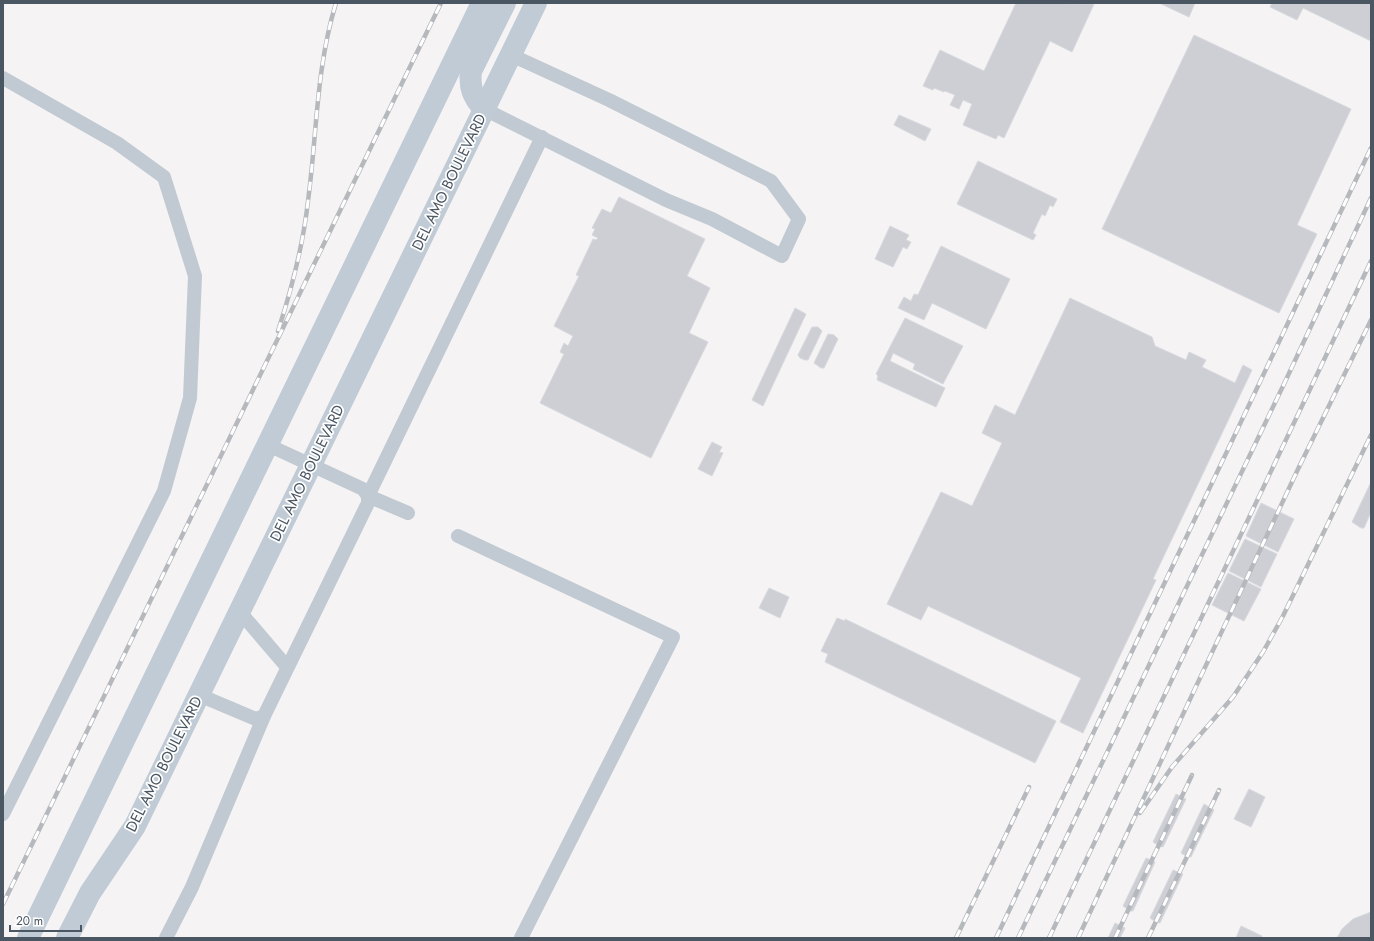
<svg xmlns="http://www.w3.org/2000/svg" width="1374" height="941" font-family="Jost,sans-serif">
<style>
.building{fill:#cdcfd5;stroke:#d7d9de}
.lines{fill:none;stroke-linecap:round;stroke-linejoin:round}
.lane{stroke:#c1cad2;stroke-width:14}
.secondary{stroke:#c1cbd6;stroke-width:22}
.rail-casing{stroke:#b5b8bd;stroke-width:4.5}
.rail{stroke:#fff;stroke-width:3;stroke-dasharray:9;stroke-linecap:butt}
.labels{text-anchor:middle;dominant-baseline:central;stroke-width:3.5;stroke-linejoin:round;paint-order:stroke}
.street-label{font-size:15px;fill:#4a5661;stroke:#fff}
</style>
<rect width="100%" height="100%" fill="#f5f3f3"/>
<g class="building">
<path d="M1016,3L1094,4L1072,52L1050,41L1004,138L998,135L996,139L963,125L972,104L963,100L959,109L950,105L955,95L945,91L944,92L934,88L933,90L923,86L940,50L984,71Z"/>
<path d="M1159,3H1195L1189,17Z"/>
<path d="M1272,3H1371V41L1303,8L1297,20L1270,7Z"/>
<path d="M1194,35L1351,109L1297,225L1317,234L1279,313L1102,229Z"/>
<path d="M899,115L931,129L925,141L894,125Z"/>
<path d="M978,161L1057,199L1053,207L1050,205L1045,216L1042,214L1033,233L1036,235L1033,240L957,204Z"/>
<path d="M619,197L705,239L687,276L710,288L689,333L708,342L651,458L540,403L564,354L560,352L564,343L568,346L573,336L554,326L579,276L576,275L593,239L596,240L598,238L592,235L595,229L592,228L602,209L611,213Z"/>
<path d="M890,226L909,235L906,240L911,242L907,249L903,247L893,267L875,259Z"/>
<path d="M941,246L1010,279L986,329L932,303L924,320L898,308L904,297L911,301L914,294L918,295Z"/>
<path d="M1070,298L1152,337L1155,346L1186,360L1189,352L1206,360L1202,367L1235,383L1243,365L1252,370L1153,579L1156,580L1083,733L1060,722L1081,678L928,606L921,620L887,604L941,492L972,506L1002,443L982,433L995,405L1015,415Z"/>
<path d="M795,308L806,314L763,406L752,400Z"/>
<path d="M905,318L963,346L943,384L913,369L915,364L893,353L890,361L945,388L936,407L877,380L878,376L876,374Z"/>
<path d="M812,327H818L822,331L808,360H805L800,358L798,355Z"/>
<path d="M828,334L834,335L838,339L824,368H821L814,363Z"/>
<path d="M712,442L722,447L719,452L723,453L712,476L698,469Z"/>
<path d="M1371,482V512L1364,528H1361L1352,522Z"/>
<path d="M1261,503L1294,519L1278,552L1246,536Z"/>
<path d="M1245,539L1277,554L1261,587L1229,571Z"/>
<path d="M1228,573L1261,589L1244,621L1212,605Z"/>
<path d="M769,588L789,597L780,618L759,608Z"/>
<path d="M837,618L845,621V619L1056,721L1035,763L825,662L828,654L821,651Z"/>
<path d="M1249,789L1265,797L1251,827L1234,819Z"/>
<path d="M1176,794L1186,799L1163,847L1159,846L1153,842Z"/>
<path d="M1204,804L1214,810L1191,857L1186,856L1181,853Z"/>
<path d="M1146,858L1155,862L1133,911H1130L1123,906Z"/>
<path d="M1173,870L1183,874L1160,923L1156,922L1150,918Z"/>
<path d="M1371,912V938H1337L1342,929L1353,919Z"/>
<path d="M1115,923L1125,928L1120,938H1108Z"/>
<path d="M1241,926L1262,936L1261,938H1236Z"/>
</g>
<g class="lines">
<g class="lane">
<path d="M3,78L117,143L164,177L195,276L190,398L164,491L3,814"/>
<path d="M484,109L666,200L712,219L782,256L799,219L771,181L609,100L511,55"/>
<path d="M268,445L363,489L368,496L408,513"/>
<path d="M458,536L673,637L521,938"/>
<path d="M240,612L287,667"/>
<path d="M199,695L256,719L264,716L368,503V496L542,137"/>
<path d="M166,938L192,887L264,716"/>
</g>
<g class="secondary">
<path d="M484,109C473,97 469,88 471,71L505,3"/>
<path d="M28,938L482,3"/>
<path d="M67,938L90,893L135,826L536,3"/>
</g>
<defs>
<g id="rail">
<path d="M278,331C292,288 303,246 308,201C317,134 316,68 336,3"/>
<path d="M1140,813L1172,767L1233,697L1263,652L1283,616L1371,435"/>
<path d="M3,904L441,3"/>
<path d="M956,938L1029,787"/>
<path d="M996,938L1371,148"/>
<path d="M1018,938L1284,384L1371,198"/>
<path d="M1049,938L1371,261"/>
<path d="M1078,938L1299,467L1371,320"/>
<path d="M1115,938L1192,775"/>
<path d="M1148,938L1219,790"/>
</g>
</defs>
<use href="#rail" class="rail-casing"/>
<use href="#rail" class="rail"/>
</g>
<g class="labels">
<g class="street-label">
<text transform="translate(449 182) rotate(-64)">DEL AMO BOULEVARD</text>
<text transform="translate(307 473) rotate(-64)">DEL AMO BOULEVARD</text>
<text transform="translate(164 764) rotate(-63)">DEL AMO BOULEVARD</text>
</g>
</g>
<rect width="1374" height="941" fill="none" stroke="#4a5661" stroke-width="8"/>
<path d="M10 925v6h71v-6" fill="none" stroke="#4a5661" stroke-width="2"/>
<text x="16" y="925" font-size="12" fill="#4a5661" stroke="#ffffff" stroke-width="3" paint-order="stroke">20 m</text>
</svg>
